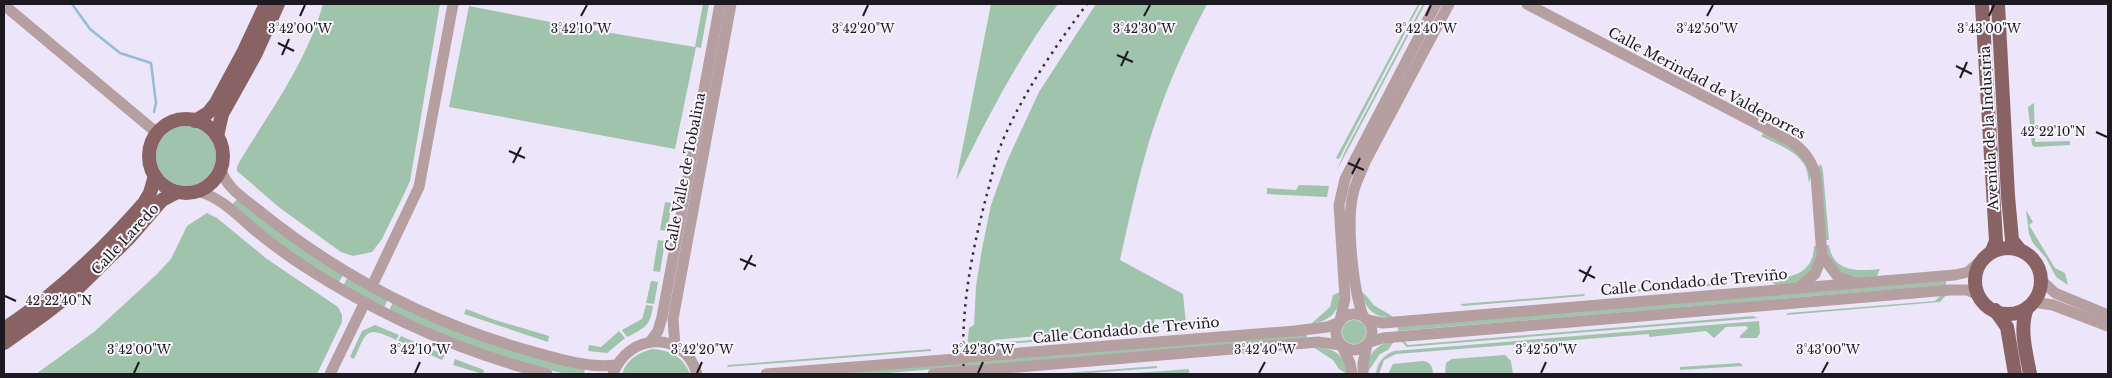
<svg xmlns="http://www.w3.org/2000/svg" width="2112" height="378" font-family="'Libre Baskerville',serif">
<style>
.green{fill:#a0c3ab}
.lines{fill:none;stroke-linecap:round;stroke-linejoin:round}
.stream{stroke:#92bed9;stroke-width:2.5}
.minor{stroke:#b69fa0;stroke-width:11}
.major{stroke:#896264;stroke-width:14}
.rail{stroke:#343139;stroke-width:2.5;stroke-dasharray:2.5 5;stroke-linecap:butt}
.minor-bridge{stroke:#b69fa0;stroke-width:11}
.ticks{fill:none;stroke:#1c1920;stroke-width:2}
.labels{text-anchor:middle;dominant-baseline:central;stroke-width:4;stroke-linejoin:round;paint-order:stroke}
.street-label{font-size:14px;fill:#1c1920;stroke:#f8f5fd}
.ticks-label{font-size:12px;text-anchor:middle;fill:#1c1920;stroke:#f8f5fd;stroke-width:4;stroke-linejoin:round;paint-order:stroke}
</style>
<rect width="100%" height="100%" fill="#ede5f9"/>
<g class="green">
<path d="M323,4H440L416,146L410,181L405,192L382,239L372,252L353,256L341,252L280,208L237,171V167L241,159C272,109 307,61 323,4Z"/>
<path d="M703,4H709L701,48L696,47L675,149L449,107L469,6L581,28L695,47Z"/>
<path d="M991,4H1058C1017,59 987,119 956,181Z"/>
<path d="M1096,4H1207C1191,35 1175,68 1163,101C1143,153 1132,207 1120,260L1183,294L1186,324L1162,326L1163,320L1155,319L1153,326L993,340L981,348L967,347L969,328L974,325L976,286L982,249L991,205L1007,161L1039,92Z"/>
<path d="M1418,4H1420L1339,159L1336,158Z"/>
<path d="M1423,4H1425L1336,172L1346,149Z"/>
<path d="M2034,103L2035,142L2070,141V145L2035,147L2032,145L2028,107Z"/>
<circle cx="186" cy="156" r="30"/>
<path d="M1764,133L1793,149L1801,156L1811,175L1809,183C1808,179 1808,173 1806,168C1799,151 1776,144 1761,136Z"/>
<path d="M1821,164L1823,171L1829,240H1826L1818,167Z"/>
<path d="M1299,185L1329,186L1327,197L1267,194V188L1296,190Z"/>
<path d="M238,198L344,274L338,283L301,259L231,206Z"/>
<path d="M665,202L672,203L667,231L660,230Z"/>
<path d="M2026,210L2033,222L2029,225L2055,268L2065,273L2068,285L2056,277L2046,258L2033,243L2029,234Z"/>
<path d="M207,213L217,218L267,259L338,307L342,315V322L317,374H36L94,332L156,275L171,259L187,226Z"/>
<path d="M658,240L665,241L660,272L653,271Z"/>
<path d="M1826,245H1829C1833,273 1859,271 1880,269L1877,276C1857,279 1850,283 1836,267C1829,259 1827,255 1826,245Z"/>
<path d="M1814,246H1817C1818,260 1812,277 1797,283C1791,285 1783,285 1776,285L1770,281L1749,283L1748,280C1775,278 1813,283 1814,246Z"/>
<path d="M348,277L388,299L384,308L343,286Z"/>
<path d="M651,281L658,282L654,304L646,303Z"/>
<path d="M1946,281V285L1398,331V326Z"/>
<path d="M1724,282L1722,285L1608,294L1606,292Z"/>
<path d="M1360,291C1369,296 1369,301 1375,306C1381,310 1387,312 1393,317C1373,318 1366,309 1360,291Z"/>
<path d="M1340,292C1340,312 1330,321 1311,324L1330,307L1333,295Z"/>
<path d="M1585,294L1584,296L1463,306L1460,304Z"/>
<path d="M1947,294L1940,302L1786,315L1788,313L1935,301L1941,295Z"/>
<path d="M393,302L585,369L584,374H566L544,369L473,347L389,311Z"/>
<path d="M646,305L653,306C650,326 645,328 627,337L622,330L642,319Z"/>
<path d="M466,309L495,320L549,336L548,342L464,314Z"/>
<path d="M1753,316L1758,318L1407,347L1400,340H1403L1408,345Z"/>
<circle cx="1354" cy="332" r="12"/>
<path d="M1759,321L1760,333L1757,338H1740V336L1748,328L1746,326L1726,327L1714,338L1706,331L1649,337V334L1396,354L1384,360L1379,374H1376C1377,363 1383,355 1394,351Z"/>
<path d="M375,325L399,335L396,340C365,325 367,331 354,359L350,357L362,331Z"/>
<path d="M1153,330V332L995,345V343Z"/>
<path d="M619,331L625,338L607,353L588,351L589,345L601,347Z"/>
<path d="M1307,334V338L876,374H832Z"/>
<path d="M401,336L445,355L442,360L398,341Z"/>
<path d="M1395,340L1388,350L1380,354L1367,373C1366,354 1377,344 1395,340Z"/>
<path d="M1313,347C1333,349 1344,351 1347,374L1339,369L1333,360Z"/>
<path d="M652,349C670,350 683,357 690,374H622C627,359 638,353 652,349Z"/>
<path d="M931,349V351L727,367L728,365Z"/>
<path d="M1505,355L1511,361L1513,374H1445L1446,363L1452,359Z"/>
<path d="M455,359L484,370L483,374L453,365Z"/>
<path d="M1423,361C1430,362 1433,367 1433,374H1388L1393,364Z"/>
<path d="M1740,363L1743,366L1680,370V367Z"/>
<path d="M1157,366V368L1077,374H1053Z"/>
<path d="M1189,369V374H1124Z"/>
</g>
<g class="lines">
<path class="stream" d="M72,4L90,29L120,53L151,63L156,103L154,112"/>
<g class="minor">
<path d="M1527,4L1790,141C1804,150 1811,160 1816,176L1822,256L1815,274L1798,288"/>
<path d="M4,5L157,133"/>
<path d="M221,169C225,188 248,201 262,213C342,277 435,325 534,352C562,360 588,368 616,365"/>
<path d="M197,191C221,197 238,216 256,231C272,244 288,256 305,267C379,315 461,352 547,374"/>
<path d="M1822,256L1838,277L1852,282"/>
<path d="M2041,280L2055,293L2108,315"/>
<path d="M372,286L419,187L453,4"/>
<path d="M2033,302L2053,305L2108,326"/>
<circle cx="1354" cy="332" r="18"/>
<path d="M1363,316C1353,288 1346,224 1353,194C1355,183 1361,173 1365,162L1449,4"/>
<path d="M1367,320L1383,323L1955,275L1968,272L1986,256"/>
<path d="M1340,321L1345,298L1339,205L1345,179L1436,4"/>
<path d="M650,342L658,331L662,317L720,4"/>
<path d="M1370,342L1383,338L1949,290H1968L1980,296"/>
<path d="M675,346L673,319L731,4"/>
<path d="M1342,346L1350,363L1352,374"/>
<path d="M970,357L1295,331L1327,327L1338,323"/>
<path d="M971,371L1318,342L1341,345"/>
<path d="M330,374L365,302"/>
<path d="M613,374C628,333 684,329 697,374"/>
<path d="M766,374L956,359"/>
<path d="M933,374L957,372"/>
<path d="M1363,374V363L1367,345"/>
</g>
<g class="major">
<path d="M1982,4L1996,241L1992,251"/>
<path d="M1998,4L2008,196L2012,240L2020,250"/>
<circle cx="186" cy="156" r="37"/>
<path d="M195,121L208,113L216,103L244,51L266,4"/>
<path d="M217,136L222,114L256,53L278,4"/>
<circle cx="2008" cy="281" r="33"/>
<path d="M2027,308C2019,329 2026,352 2030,374"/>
<path d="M1995,310L2007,327L2015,374"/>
<path d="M4,329C57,294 102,251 144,203L150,193L155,176"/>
<path d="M4,343L46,313L78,288L130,237L162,200L177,192"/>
</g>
<path class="rail" d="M964,374C960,312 971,254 987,194C991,180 994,164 999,150C1017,102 1056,45 1087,4"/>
<g class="minor-bridge">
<path d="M956,359L970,357"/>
<path d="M957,372L971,371"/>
</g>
</g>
<path class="ticks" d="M300,16L305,5M581,16L587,5M863,16L868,5M1144,16L1150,5M1426,16L1431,5M1707,16L1713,5M1989,16L1994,5M278,43L294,51M282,55L289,39M1117,55L1133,62M1121,66L1128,51M1956,66L1972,74M1960,78L1967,62M2096,132L2107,137M509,151L525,158M513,163L521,147M1348,163L1364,170M1352,174L1360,158M740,259L756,266M744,270L752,255M1579,270L1595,278M1583,282L1591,266M5,296L16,301M134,373L139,362M415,373L420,362M697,373L702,362M978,373L983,362M1259,373L1265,362M1541,373L1546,362M1822,373L1828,362"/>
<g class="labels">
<g class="street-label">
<text transform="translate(1707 83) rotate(28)">Calle Merindad de Valdeporres</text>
<text transform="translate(1989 128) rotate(-93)">Avenida de la Industria</text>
<text transform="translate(685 172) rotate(-79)">Calle Valle de Tobalina</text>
<text transform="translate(125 239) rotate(-47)">Calle Laredo</text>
<text transform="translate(1694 282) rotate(-5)">Calle Condado de Treviño</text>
<text transform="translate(1126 330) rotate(-5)">Calle Condado de Treviño</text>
</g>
</g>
<g class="ticks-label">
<text x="300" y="33">3°42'00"W</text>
<text x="581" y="33">3°42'10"W</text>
<text x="863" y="33">3°42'20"W</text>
<text x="1144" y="33">3°42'30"W</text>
<text x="1426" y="33">3°42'40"W</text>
<text x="1707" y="33">3°42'50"W</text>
<text x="1989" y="33">3°43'00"W</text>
<text x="2053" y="136">42°22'10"N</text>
<text x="59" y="305">42°22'40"N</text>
<text x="139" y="354">3°42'00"W</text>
<text x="420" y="354">3°42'10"W</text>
<text x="702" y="354">3°42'20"W</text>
<text x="983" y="354">3°42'30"W</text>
<text x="1265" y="354">3°42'40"W</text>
<text x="1546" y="354">3°42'50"W</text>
<text x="1828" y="354">3°43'00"W</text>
</g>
<rect width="2112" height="378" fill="none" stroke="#1c1920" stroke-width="10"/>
</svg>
